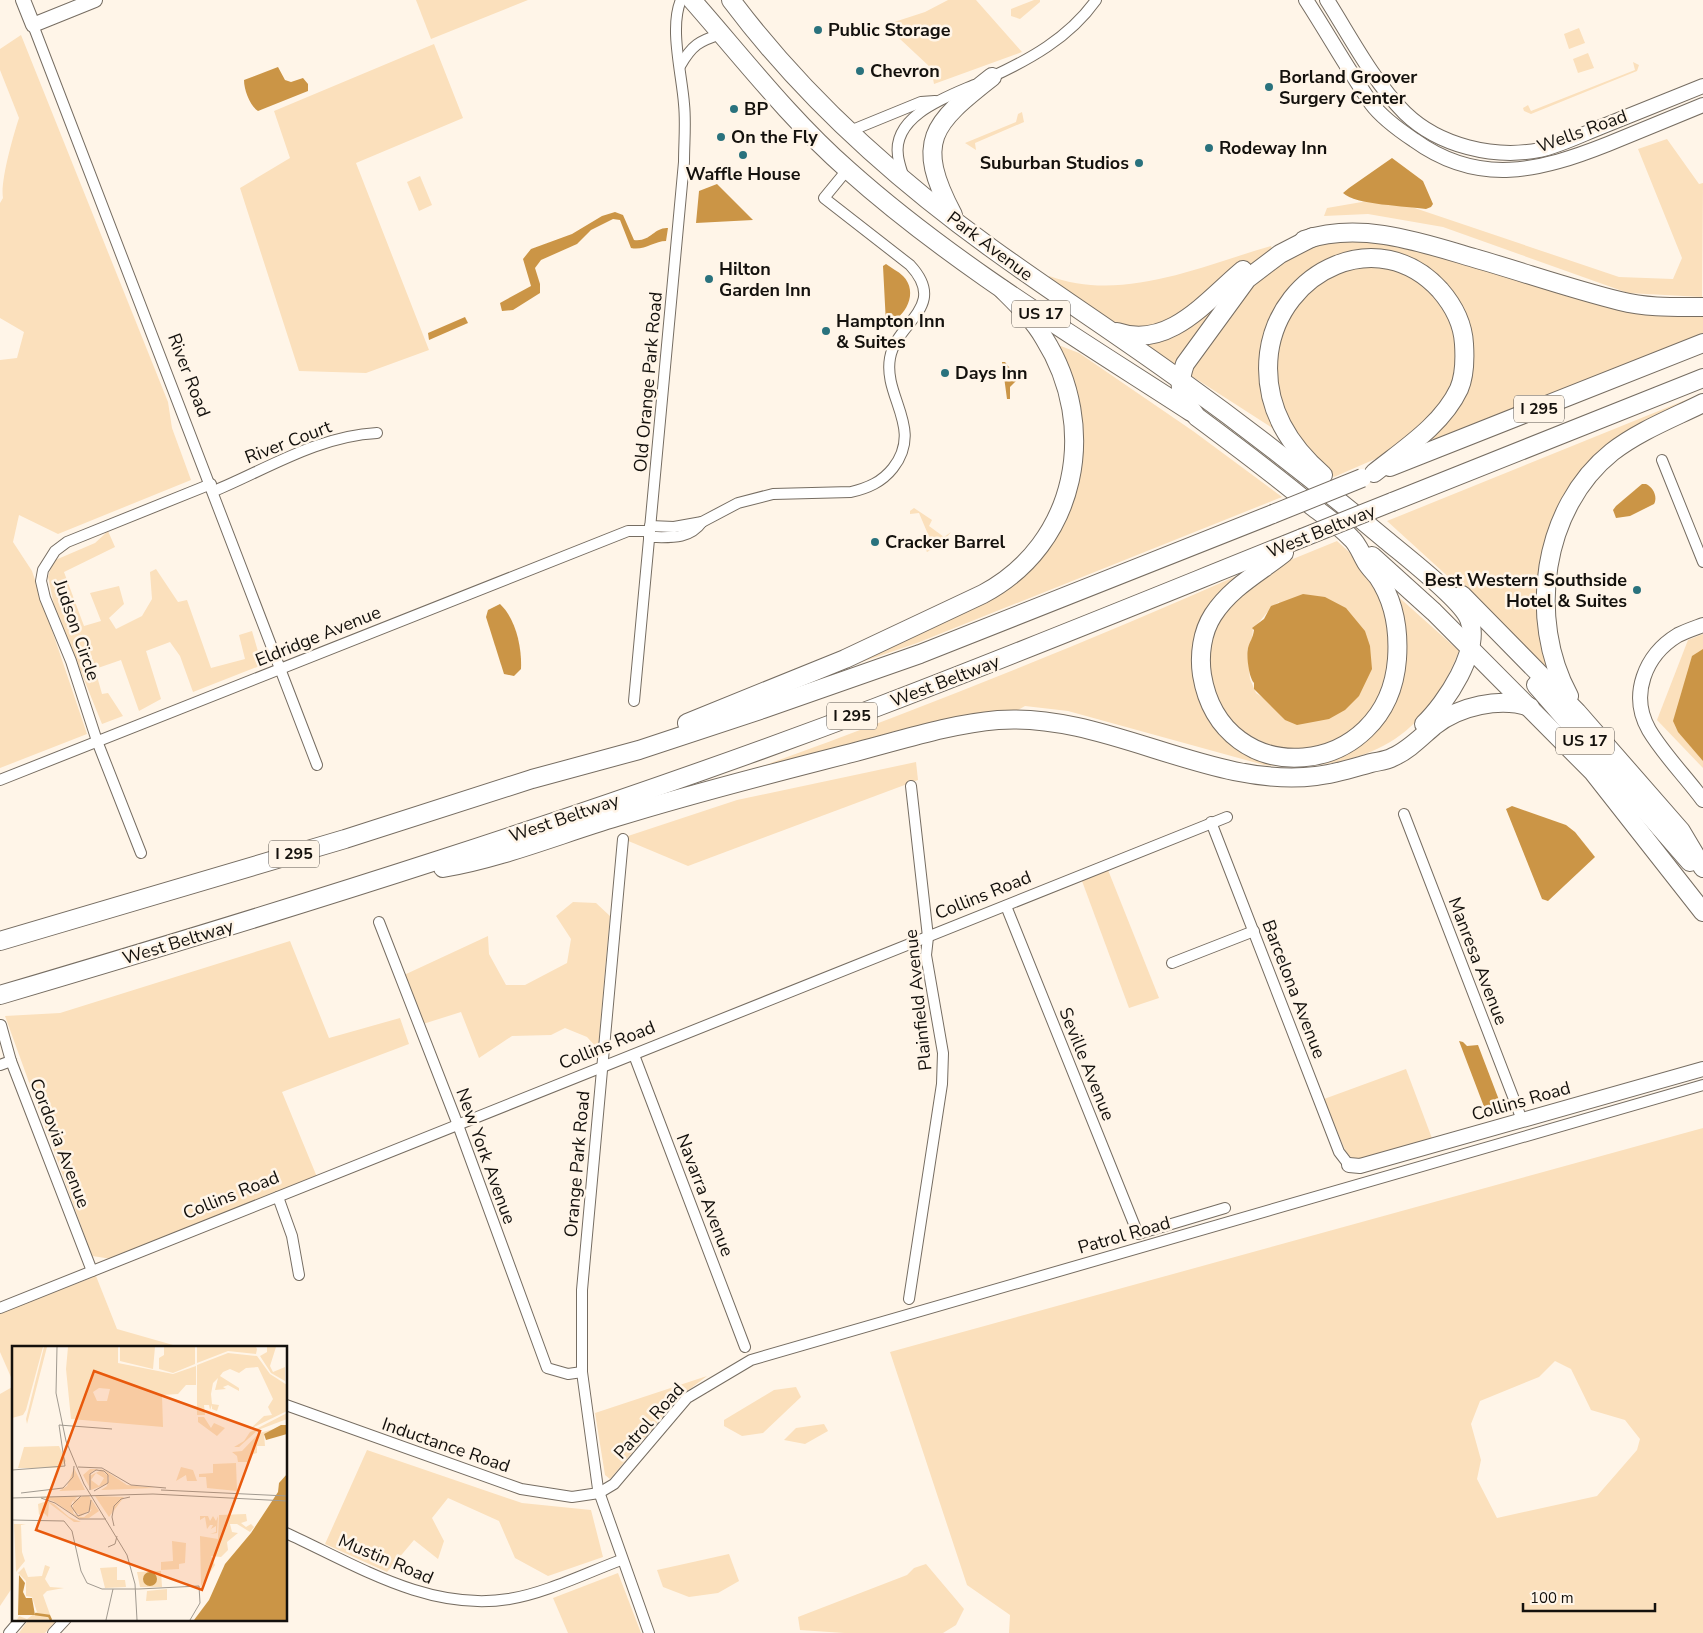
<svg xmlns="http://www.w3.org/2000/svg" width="1703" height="1633" font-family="'Nunito Sans',sans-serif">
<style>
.green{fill:#fbe0bc;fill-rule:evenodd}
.water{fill:#cb9546}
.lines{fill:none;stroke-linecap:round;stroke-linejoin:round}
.street-casing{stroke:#766d62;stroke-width:12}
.secondary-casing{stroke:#766d62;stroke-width:16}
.highway-casing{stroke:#766d62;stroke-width:20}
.street{stroke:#fff;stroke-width:10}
.secondary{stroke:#fff;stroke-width:14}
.highway{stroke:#fff;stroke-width:18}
.highway-bridge-casing{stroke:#766d62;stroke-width:20;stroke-linecap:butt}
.highway-bridge{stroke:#fff;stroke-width:18}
.poi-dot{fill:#2a727d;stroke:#fff5e8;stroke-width:2}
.labels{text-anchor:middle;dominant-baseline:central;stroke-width:5;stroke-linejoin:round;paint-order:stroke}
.shield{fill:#fff5e8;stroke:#5a554f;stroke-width:1}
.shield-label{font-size:16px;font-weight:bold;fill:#14110d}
.poi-label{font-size:18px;font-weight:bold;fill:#14110d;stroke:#fff5e8;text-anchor:start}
.street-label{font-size:18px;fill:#14110d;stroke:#fff5e8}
.inset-river{fill:none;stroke:#cb9546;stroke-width:2.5}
.inset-road{fill:none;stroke:#a19a90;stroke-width:1}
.view{fill:#e8590c;fill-opacity:0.15;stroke:#e8590c;stroke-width:2.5}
.inset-edge{fill:none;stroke:#14110d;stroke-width:2.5}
</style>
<rect width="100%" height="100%" fill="#fff5e8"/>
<g class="green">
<path d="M416,0H528L431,39Z"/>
<path d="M948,0H976L1022,52L934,84L931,68L885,25L925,12Z"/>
<path d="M1034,0H1040V2L1020,19L1011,16V9Z"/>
<path d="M1579,28L1585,43L1569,49L1564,34Z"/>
<path d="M21,35L168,402L172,428L191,480L58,534L19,515L13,542L32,571L87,734L0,768V360L17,358L24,332L0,318V203L3,198C0,182 13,136 19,118L0,70V49Z"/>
<path d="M434,44L463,118L356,163L429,350L366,373L299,371L240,188L290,158L274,111Z"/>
<path d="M1588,53L1594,68L1578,73L1573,59Z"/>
<path d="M1633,62L1639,65L1637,71L1531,114L1524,111L1523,108L1528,105L1531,111L1635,70Z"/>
<path d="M1022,112L1024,122L975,143L976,150L965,143L1016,122L1018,114Z"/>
<path d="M1667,139L1699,184L1703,183L1702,297L1628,293L1443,227L1368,214L1324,216L1327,208L1385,198L1619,277L1673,279L1682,258L1638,149Z"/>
<path d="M420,176L432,205L419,211L407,182Z"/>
<path d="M1372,237L1703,312V333L1434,441L1431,434L1468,371L1439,283L1349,257L1274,323L1280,433L1190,375V367L1227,312L1269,267L1320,243Z"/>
<path d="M1271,246L1274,253L1178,367L1049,279V276C1122,303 1201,266 1271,246Z"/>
<path d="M1346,267L1400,269L1431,289L1454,323L1457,380L1437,415L1382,456L1334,477L1307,456L1272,386L1279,335L1304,292Z"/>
<path d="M1053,343L1079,353L1193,431L1282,497L917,643L856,664L854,658L1009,584L1077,466Z"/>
<path d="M1703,393V399L1618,441L1546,547L1560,686L1476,602L1387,521Z"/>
<path d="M914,508L932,520L929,526L944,537L951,532L940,545L927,552L925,549L933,546L919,513L910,514V511Z"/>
<path d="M108,531L115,547L64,572L84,626L101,621L90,593L119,586L124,604L109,618L116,629L142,616L152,599L150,572L156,569L178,602L187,600L211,668L245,659L239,635L252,631L262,665L193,692L180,656L170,642L146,651L161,699L139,711L121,660L95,669L102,694L108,693L123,716L102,724L54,605L48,577L53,561L95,543Z"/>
<path d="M1337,541L1361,563L1392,617L1387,688L1351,738L1284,753L1234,727L1211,689L1207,652L1216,624L1233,601L1288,561ZM1279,602L1285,720L1268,701L1256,693L1250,679L1247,650L1252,640L1253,628C1263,620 1267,609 1279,602Z"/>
<path d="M1241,574L1243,578L1204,623L1214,717L1300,763L1388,707L1393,592L1459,651C1449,675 1438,698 1420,717C1383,760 1317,771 1264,765L1068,711L1025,706L1018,710L968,718L758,770L757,768C921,709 1082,644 1241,574Z"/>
<path d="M1703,634V768L1657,720L1688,640Z"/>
<path d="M916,762L918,780L688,866L626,840L628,836L737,800Z"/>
<path d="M1108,870L1159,998L1129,1008L1082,881Z"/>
<path d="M573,902L596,903L610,916L598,1049L587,1037L565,1028L551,1035L512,1036L479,1058L461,1012L423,1024L404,975L488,936L489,954L506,985H525L567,963L571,939L556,916Z"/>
<path d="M290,941L329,1038L400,1018L409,1044L282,1092L317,1177L112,1259L92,1256L5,1016L60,1013Z"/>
<path d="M1406,1069L1433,1141L1366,1160L1355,1159L1347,1155L1324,1099Z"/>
<path d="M1703,1128V1633H1009L1010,1615L967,1585L890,1352ZM1555,1361L1571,1369L1591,1410L1625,1420L1640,1439L1637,1450L1597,1496L1497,1518L1477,1479L1481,1460L1471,1424L1480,1401L1539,1377Z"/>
<path d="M96,1276L117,1329L180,1347H14V1384L0,1352V1313Z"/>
<path d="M707,1376L678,1398L610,1479L605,1475L595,1413Z"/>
<path d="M14,1386V1585L0,1606V1394Z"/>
<path d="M796,1387L801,1397L763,1433L742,1436L724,1426V1420L774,1390Z"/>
<path d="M824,1424L828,1431L805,1444L784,1440L796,1428Z"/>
<path d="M367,1450L522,1503L591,1510L603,1557L548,1576L515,1558L499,1521L448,1498L432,1518L444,1541L438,1559L414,1540L387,1572L325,1544Z"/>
<path d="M729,1554L739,1581L718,1593L689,1597L663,1587L657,1570Z"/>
<path d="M926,1564L964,1609L956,1625L943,1633H844L800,1630L798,1617L907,1575L914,1568Z"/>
<path d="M618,1573L641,1633H568L553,1598Z"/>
<path d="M29,1619H58L45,1633H19Z"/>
</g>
<g class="water">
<path d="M278,67L285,80L291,82L303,78L308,84V91L258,111C250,106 244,90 244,80Z"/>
<path d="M1392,158L1423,181L1433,204L1431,207L1426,209C1407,206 1355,205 1343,193L1349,188Z"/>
<path d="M717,184L753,220L696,223L699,191Z"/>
<path d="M615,212L623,215L634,240C651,242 654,227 668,228L666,241C654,241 644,251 631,248L620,220L613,219L591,230L577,244L541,260L535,268L540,284V293L513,310L502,311L500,303L531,286L523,259L531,249L572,234L602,216Z"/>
<path d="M886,264C891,268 898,271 903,276C919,292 906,318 886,324L883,266Z"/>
<path d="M465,317L468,323L429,340L428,333Z"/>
<path d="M1002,362H1005L1018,379L1010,387V399H1007Z"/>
<path d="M1642,484H1646C1653,487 1658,497 1654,504L1630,516L1616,518L1613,510L1616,506Z"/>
<path d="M1303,594L1325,597L1346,608L1365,631L1370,646L1372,669L1359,696L1345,710L1329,719L1297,725L1285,720L1254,689V683C1249,678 1246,655 1248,648C1250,641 1253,638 1254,630L1252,628L1264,619L1271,606Z"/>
<path d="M500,604C516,619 522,648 521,669L514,676L504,674L486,617L488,610Z"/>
<path d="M1703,649V761L1678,732L1673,721L1692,656Z"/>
<path d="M1512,806L1566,825L1575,832L1595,857L1548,901L1542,899L1506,809Z"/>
<path d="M1459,1041L1463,1042L1467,1046L1478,1045L1499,1100L1496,1109L1486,1112Z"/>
</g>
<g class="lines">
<defs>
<g id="street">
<path d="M33,25L317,765"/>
<path d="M680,66C692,45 699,41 721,34"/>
<path d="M987,79C1029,60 1069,38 1096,0"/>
<path d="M850,131L921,102L935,101"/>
<path d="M904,179C902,171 899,164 898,156C892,116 946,97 974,85"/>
<path d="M1662,460L1703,562"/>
<path d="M214,491C267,469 318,436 377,433"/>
<path d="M650,526L674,527L702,522L738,503L773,494L851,492C868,488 882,482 893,468C924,428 883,397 890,358C896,322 949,307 910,265L824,198L847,170"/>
<path d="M649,537C669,537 689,540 702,522"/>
<path d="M634,701L684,162C684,143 686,123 684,104C682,75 669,27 681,0"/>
<path d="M0,780L628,531H650"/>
<path d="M1404,814L1522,1120"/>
<path d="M1211,822L1339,1152L1349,1165"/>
<path d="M623,839L582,1290V1372L598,1489L649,1633"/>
<path d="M141,853L97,741L71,661L45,598L41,581L43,570L55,551L67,542L211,484"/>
<path d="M1006,906L1138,1234L1225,1208"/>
<path d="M379,922L458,1125L547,1368L568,1374L582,1372"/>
<path d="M1172,963L1254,931"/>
<path d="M1,1025L11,1061L92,1271"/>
<path d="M634,1055L745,1347"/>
<path d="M0,1065L11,1061"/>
<path d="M278,1197L292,1236L299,1275"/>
<path d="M909,1299L942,1084L943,1053L926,955L928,937L911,786"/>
<path d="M0,1308L1227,817"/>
<path d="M286,1405L521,1489L572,1497L599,1493L614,1484L687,1398L751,1360L1703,1085"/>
<path d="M286,1533C356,1565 429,1612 509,1599C546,1593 586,1573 621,1560"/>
<path d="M9,1633L21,1619"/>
<path d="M53,1633L66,1619"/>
</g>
<g id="secondary">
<path d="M23,0L33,25L95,0"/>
<path d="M1306,0C1328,34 1348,70 1371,103C1382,118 1399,130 1414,140C1479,187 1540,171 1608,144C1640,131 1671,118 1703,105"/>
<path d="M1327,0C1351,38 1373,81 1405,113C1439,146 1494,159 1540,150C1561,145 1581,135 1601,127C1635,113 1669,100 1703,86"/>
<path d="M1703,625C1695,628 1686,631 1678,635C1645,655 1629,695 1649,730C1664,755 1686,777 1703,800"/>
<path d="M1349,1165L1360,1166L1703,1069"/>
</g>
<g id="highway">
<path d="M692,0C743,58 790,119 848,170C952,263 1074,336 1191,412"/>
<path d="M731,0C803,96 894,178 991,248C1053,293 1117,334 1179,379C1250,430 1319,484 1386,540C1405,556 1461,599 1469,619C1482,650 1445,704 1424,724"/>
<path d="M953,215C914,141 932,124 992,77"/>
<path d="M1304,240C1360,221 1420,242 1474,258C1523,272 1571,289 1620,301C1647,308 1675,307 1703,307"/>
<path d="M1117,332C1169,350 1207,300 1243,270"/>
<path d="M1390,467L1703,343"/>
<path d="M1323,475C1286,443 1263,403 1269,353C1280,270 1379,223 1440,290C1453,305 1463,324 1464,344C1465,359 1465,375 1459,389C1442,425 1404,449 1374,473"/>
<path d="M1392,502L1703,378"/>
<path d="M1284,553C1259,573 1231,587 1213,615C1202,632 1199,655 1202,675C1222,795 1388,780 1397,659C1399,631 1394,601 1378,577C1374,572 1369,567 1366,562C1361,554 1358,544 1351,538C1340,526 1325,516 1312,506C1275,475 1236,446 1197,417C1181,396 1176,390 1185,364L1247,279L1280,254L1313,237"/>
<path d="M1372,556L1434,612L1593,772L1703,912"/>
<path d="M1462,595L1577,712L1681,831L1703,868"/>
<path d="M1536,685L1690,862"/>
<path d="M1569,696C1527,619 1542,508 1612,452C1639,431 1673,418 1703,403"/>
<path d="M687,723L845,659L983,594C1077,544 1100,427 1044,338C1033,319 1017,304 1002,289"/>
<path d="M443,868C502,858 560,834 617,817C697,792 778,772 859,751C905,739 951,724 998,720C1106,712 1210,789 1316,776C1335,774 1353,768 1371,763C1379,761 1386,761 1393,757C1409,750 1421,737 1434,726C1459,706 1500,697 1530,707"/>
<path d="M0,941L345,839L532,779L639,750L763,709L920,654L1273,514"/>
<path d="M0,995C295,908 589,816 877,707C1019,653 1160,595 1302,538"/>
</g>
</defs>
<use href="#street" class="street-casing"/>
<use href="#secondary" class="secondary-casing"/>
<use href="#highway" class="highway-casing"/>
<use href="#street" class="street"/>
<use href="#secondary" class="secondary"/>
<use href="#highway" class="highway"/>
<defs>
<g id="highway-bridge">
<path d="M1273,514L1362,478"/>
<path d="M1302,538L1392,502"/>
</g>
</defs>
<use href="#highway-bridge" class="highway-bridge-casing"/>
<use href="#highway-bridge" class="highway-bridge"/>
</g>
<g class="poi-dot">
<circle cx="818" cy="30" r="5"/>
<circle cx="860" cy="71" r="5"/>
<circle cx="1269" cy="87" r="5"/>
<circle cx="734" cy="109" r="5"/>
<circle cx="721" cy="137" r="5"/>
<circle cx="1209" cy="148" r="5"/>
<circle cx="743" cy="155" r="5"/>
<circle cx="1139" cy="163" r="5"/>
<circle cx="709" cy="279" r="5"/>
<circle cx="826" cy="331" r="5"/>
<circle cx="945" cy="373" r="5"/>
<circle cx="875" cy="542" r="5"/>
<circle cx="1637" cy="590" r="5"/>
</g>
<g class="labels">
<g class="shield">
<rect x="1012" y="300.5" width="58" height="27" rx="4"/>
<rect x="1514" y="395.5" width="50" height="27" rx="4"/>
<rect x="827" y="702.5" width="50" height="27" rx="4"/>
<rect x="1556" y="727.5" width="58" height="27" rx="4"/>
<rect x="269" y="840.5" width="50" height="27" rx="4"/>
</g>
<g class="shield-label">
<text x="1041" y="314">US 17</text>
<text x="1539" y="409">I 295</text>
<text x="852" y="716">I 295</text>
<text x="1585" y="741">US 17</text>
<text x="294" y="854">I 295</text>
</g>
<g class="poi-label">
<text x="828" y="30">Public Storage</text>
<text x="870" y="71">Chevron</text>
<text x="1279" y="77">Borland Groover<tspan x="1279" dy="21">Surgery Center</tspan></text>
<text x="744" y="109">BP</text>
<text x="731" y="137">On the Fly</text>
<text x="1219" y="148">Rodeway Inn</text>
<text x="1129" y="163" text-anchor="end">Suburban Studios</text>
<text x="743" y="174" text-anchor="middle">Waffle House</text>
<text x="719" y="269">Hilton<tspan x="719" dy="21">Garden Inn</tspan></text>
<text x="836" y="321">Hampton Inn<tspan x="836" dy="21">&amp; Suites</tspan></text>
<text x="955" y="373">Days Inn</text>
<text x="885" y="542">Cracker Barrel</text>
<text x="1627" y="580" text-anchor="end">Best Western Southside<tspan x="1627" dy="21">Hotel &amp; Suites</tspan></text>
</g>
<g class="street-label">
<text transform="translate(1582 131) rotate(-20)">Wells Road</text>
<text transform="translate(990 246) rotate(37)">Park Avenue</text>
<text transform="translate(189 375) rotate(69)">River Road</text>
<text transform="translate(648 382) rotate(-85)">Old Orange Park Road</text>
<text transform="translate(288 442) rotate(-21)">River Court</text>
<text transform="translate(1321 531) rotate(-22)">West Beltway</text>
<text transform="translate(77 630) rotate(71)">Judson Circle</text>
<text transform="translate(318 636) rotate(-22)">Eldridge Avenue</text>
<text transform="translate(945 681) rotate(-21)">West Beltway</text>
<text transform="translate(564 818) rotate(-19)">West Beltway</text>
<text transform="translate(983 895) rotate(-22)">Collins Road</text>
<text transform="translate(178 942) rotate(-17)">West Beltway</text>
<text transform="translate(1478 961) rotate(69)">Manresa Avenue</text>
<text transform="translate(1294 989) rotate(69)">Barcelona Avenue</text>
<text transform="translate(918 1000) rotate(-96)">Plainfield Avenue</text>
<text transform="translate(607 1045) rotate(-22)">Collins Road</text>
<text transform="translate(1087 1064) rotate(68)">Seville Avenue</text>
<text transform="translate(1521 1101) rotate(-16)">Collins Road</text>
<text transform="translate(60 1143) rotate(69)">Cordovia Avenue</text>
<text transform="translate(486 1156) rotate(70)">New York Avenue</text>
<text transform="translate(577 1164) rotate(-85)">Orange Park Road</text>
<text transform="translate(231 1195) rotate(-22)">Collins Road</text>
<text transform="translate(705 1195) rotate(69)">Navarra Avenue</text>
<text transform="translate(1124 1235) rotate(-16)">Patrol Road</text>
<text transform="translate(649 1421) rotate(-48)">Patrol Road</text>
<text transform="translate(446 1445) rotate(19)">Inductance Road</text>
<text transform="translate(386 1559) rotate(23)">Mustin Road</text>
</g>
</g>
<g transform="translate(12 1346)">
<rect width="275" height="275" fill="#fff5e8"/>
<path d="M0,1H31L14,64L11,69L0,72ZM32,1H35L15,78L14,73ZM56,1H106V17L161,28L184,20V39H174L166,48L150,49L151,81L59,73L54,23ZM87,42L98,43L95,55H85L81,46ZM108,1H143L141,23L108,15ZM152,1H183V18L161,27L147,23V12L152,9ZM185,1H244L245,3L244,8L216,5L185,17ZM255,1H264L258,20L261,26L273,21V35L259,27L248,10L255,6ZM216,7L245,10L258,28L275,39V65L238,83L252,70L260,69L256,61L261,53L246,21L234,22L227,27L218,23L211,26L208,30L227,42V45L216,39L211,41L214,43L203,44L206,32L201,37L199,48L200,58L207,59L205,65L200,63V59L198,64L197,59H192L193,69H185V19ZM275,67V73L246,84L227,101H222L232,95L238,86ZM186,71H192L199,82L202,77L213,82L205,90L186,76ZM262,83L252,88L253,100H245V107L238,109V116H226L225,110L220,106L230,105L247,87ZM47,100L54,115L48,122H6L12,101ZM224,117L225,145L195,142L194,131H187V128L201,127V118ZM169,121L181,124L185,135H175L174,129L164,135ZM62,122L73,144L47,145L55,140ZM78,123H88L94,125L115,139L143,142L89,144L95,140L97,132L94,126L87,123L81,125L77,130L90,124L96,130L95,138L79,144L71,129ZM84,127L92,132L87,140L79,134ZM66,150L60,156L59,160L62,168L69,171H72L78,166L80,163L69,170L60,164L62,154L71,150H77L87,165L77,172L68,173L41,155L28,151ZM83,150L112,151L97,171ZM35,155L42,158L57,171L69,176H62L37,157L36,171L31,166L27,169L26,158ZM234,168L235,175L229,177L234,181L239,178L242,181L238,186L225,178H218L220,186L226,187L215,196L216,204L209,211L199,210L203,219L189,240L188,190L206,193L207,169ZM188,170H196L198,175L201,170L204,175L206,170L205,187L198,188L204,186V180L199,183L201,179H198L195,183L193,171L188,174ZM2,178H14L9,179L10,206L13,215L4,226ZM160,195L174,197L173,217L167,218V223L149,224V216L161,215ZM33,219L38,221L33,233L38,241L52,242L35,245L31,249L40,274H5L7,270L15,273L25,266L20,251L14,250V235L6,227L12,221L16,231L30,230ZM105,221V234H113L114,241L93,242L88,222ZM149,225L150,241H128L125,226ZM155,243V254L134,255L135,245Z" fill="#fbe0bc" fill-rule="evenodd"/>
<path d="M269,79H275V88L254,94L252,88ZM275,128V274H182L197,254L213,218L239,187L266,146L267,137ZM131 233a7 7 0 1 1 14 0a7 7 0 1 1-14 0ZM7,229L13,237L11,246L14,252H20L23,269H6Z" fill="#cb9546"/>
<path class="inset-river" d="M23,268L37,270L39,274"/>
<path class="inset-road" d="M45,1L44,47L54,95L72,138L115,209L123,238L125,274M66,121L90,122L119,139L154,142M0,124L53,120L47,79L100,83M78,144V128L84,124L92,125L96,129V137L82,145M149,144L275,150M9,147L51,142L61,131L62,120M69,150L59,160L66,170L77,166L79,154M0,152L141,148L275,155M29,152L43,157L67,173H94M0,174L52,175L60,185L69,225L75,237L90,243H127M102,180L100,171L102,160L109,153L118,151M96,201L103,198L105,190M127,243L187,240L188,257L178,274M94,274L101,243"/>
<path class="view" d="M82,25L248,85L190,244L24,184Z"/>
<rect width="275" height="275" class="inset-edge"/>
</g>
<path d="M1523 1603v8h132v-8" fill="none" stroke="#14110d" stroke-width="2.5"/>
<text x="1530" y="1603" font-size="15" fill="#14110d" stroke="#fff5e8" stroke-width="4" paint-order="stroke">100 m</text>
</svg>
